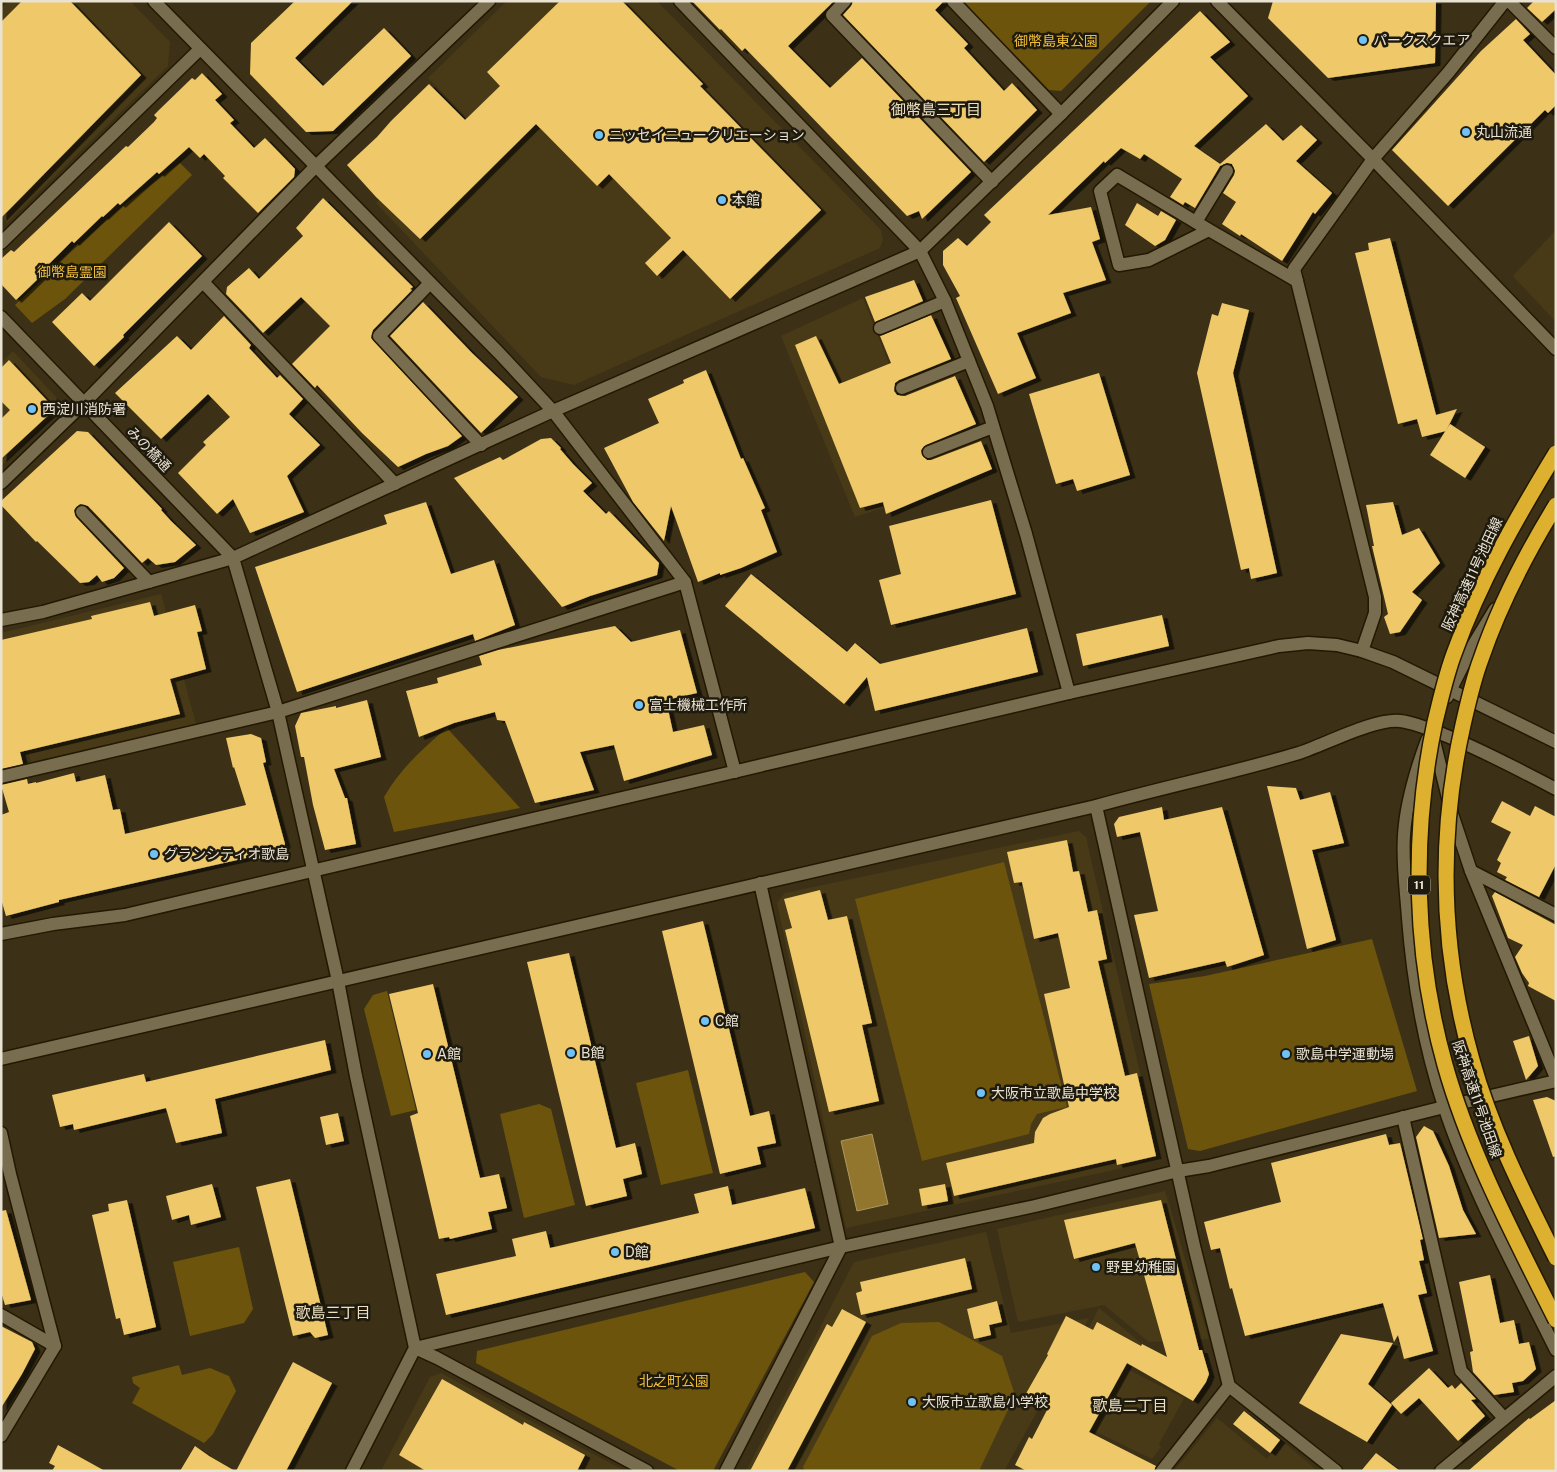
<svg xmlns="http://www.w3.org/2000/svg" width="1557" height="1472" font-family="'Public Sans','Noto Sans JP',sans-serif">
<style>
.built{fill:#483a17}
.green{fill:#6c540d}
.water{fill:#93762d;stroke:#ad975f}
.building{fill:#eec869;filter:url(#shadow)}
.lines{fill:none;stroke-linecap:round;stroke-linejoin:round}
.minor-casing{stroke:#231900;stroke-width:15}
.minor{stroke:#796d50;stroke-width:12}
.highway-bridge-casing{stroke:#231900;stroke-width:18;stroke-linecap:butt}
.highway-bridge{stroke:#deb02f;stroke-width:15}
.poi-dot{fill:#70c1f4;stroke:#1f1a0e;stroke-width:2}
.labels{text-anchor:middle;dominant-baseline:central;stroke-width:5;stroke-linejoin:round;paint-order:stroke}
.shield{fill:#1f1a0e;stroke:#ada798;stroke-width:1}
.shield-label{font-size:12px;font-weight:bold;fill:#eae3d3}
.poi-label{font-size:14px;fill:#eae3d3;stroke:#1f1a0e;text-anchor:start}
.park-label{font-size:14px;fill:#efbe39;stroke:#1f1a0e}
.street-label{font-size:14px;fill:#eae3d3;stroke:#1f1a0e}
.neighbourhood-label{font-size:15px;fill:#ede0c0;stroke:#1f1a0e}
</style>
<defs>
<filter id="shadow"><feDropShadow dx="5.5" dy="3" stdDeviation="0" flood-color="#0009"/></filter>
</defs>
<rect width="100%" height="100%" fill="#3c3116"/>
<g class="built">
<path d="M9,1H130L170,42L168,66L7,223L1,216V9Z"/>
<path d="M507,1H657L881,230L883,240L880,248L574,385L541,377L376,203L465,116L428,78Z"/>
<path d="M1556,230V322L1513,276Z"/>
<path d="M863,298L938,489L855,517L781,336Z"/>
<path d="M13,351L56,397L57,411L1,466V363Z"/>
<path d="M161,594L196,724L31,762L1,651V633Z"/>
<path d="M1079,831L1086,837L1160,1160L846,1228L777,903L785,893Z"/>
<path d="M1165,1191L1209,1339L1149,1342L1104,1305L1018,1322L997,1229Z"/>
<path d="M986,1232L1011,1333L1089,1318L1004,1471H746L854,1262Z"/>
<path d="M1099,1308L1141,1343L1129,1370L1184,1398L1159,1444L1161,1447L1152,1459L1047,1408Z"/>
<path d="M441,1373L625,1471H381L430,1377Z"/>
<path d="M1217,1418L1267,1459L1282,1441L1318,1471H1174Z"/>
</g>
<g class="green">
<path d="M963,1H1151L1061,91L1049,90Z"/>
<path d="M180,163L192,175L65,299L32,323L15,305L72,251L124,205Z"/>
<path d="M447,728L520,808L394,832L384,797C401,768 422,749 447,728Z"/>
<path d="M1004,862L1067,1107L1037,1114L1031,1124L1029,1134L922,1161L855,899Z"/>
<path d="M1372,939L1417,1091L1200,1151L1188,1149L1149,984L1205,976Z"/>
<path d="M387,991L416,1110L391,1116L364,1009L373,995Z"/>
<path d="M688,1070L713,1173L661,1185L636,1083Z"/>
<path d="M539,1104L551,1109L575,1205L524,1218L500,1114Z"/>
<path d="M239,1247L253,1309L244,1323L190,1336L173,1262Z"/>
<path d="M805,1272L814,1282L713,1471H680L476,1363L477,1351Z"/>
<path d="M939,1322L1002,1356L1015,1395L979,1471H805L803,1467L872,1336L901,1323Z"/>
<path d="M179,1365L182,1375L210,1368L229,1376L236,1391L213,1434L204,1443L132,1403L140,1388L133,1383L132,1377Z"/>
</g>
<path class="water" d="M872,1134L888,1204L857,1211L841,1141Z"/>
<g class="building">
<path d="M22,1H70L141,75L1,218V22Z"/>
<path d="M295,1H353L295,58L323,86L384,28L411,56L333,131L306,132L250,74L251,43Z"/>
<path d="M560,1H622L703,84L700,86L821,210L730,299L683,250L657,276L645,263L671,238L609,174L597,186L536,124L420,239L376,197L347,165L377,137L391,121L429,84L465,120L500,86L487,72Z"/>
<path d="M692,1H834L788,46L830,88L862,58L971,172L922,219L919,211L907,216L745,48L742,51L721,29L720,30Z"/>
<path d="M853,1H944L935,10L968,44L964,48L1004,91L1012,83L1037,110L984,162L843,15L851,6Z"/>
<path d="M1273,1H1436L1435,63L1328,78L1268,18Z"/>
<path d="M1534,1H1556V9L1542,22L1527,8Z"/>
<path d="M1200,11L1230,42L1210,57L1248,96L1194,146L1220,164L1266,124L1283,141L1301,125L1317,140L1296,161L1332,193L1315,214L1313,212L1282,261L1241,234L1240,236L1222,224L1236,202L1223,193L1234,175L1235,171L1232,164L1227,163L1220,166L1195,208L1185,202L1183,205L1170,197L1182,179L1144,154L1140,159L1121,148L1105,163L1104,161L1048,215L1091,207L1100,239L1092,242L1106,280L1063,293L1071,313L1017,333L1036,378L998,394L956,298L960,296L943,265V251L958,238L967,246L991,222L984,215Z"/>
<path d="M1516,19L1530,34L1523,40L1556,75V105L1548,113L1545,110L1448,206L1392,150L1481,51Z"/>
<path d="M202,73L222,94L215,100L234,120L230,123L254,148L265,138L295,169L294,177L258,213L223,178L225,176L204,154L200,158L189,147L159,174L157,172L120,205L118,203L103,217L102,216L74,243L72,241L41,272L43,274L16,300L1,284V259L11,250L14,252L126,146L128,147L154,122L157,118L154,115L159,110L192,78L195,80Z"/>
<path d="M323,198L413,287L410,289L412,290L373,330L371,338L462,436L448,446L426,454L398,467L362,433L317,385L315,388L292,364L330,326L301,297L263,333L226,294L227,287L249,268L259,279L303,236L296,228Z"/>
<path d="M1137,203L1158,216L1161,211L1176,220L1165,240L1155,246L1125,225Z"/>
<path d="M169,222L202,256L123,335L124,337L94,366L52,322L82,293L90,301Z"/>
<path d="M1390,238L1436,415L1457,409L1446,431L1422,437L1417,419L1398,424L1355,253L1369,250L1368,243Z"/>
<path d="M914,280L923,301L875,322L865,297Z"/>
<path d="M423,302L472,353L518,397L481,433L390,336Z"/>
<path d="M1222,303L1249,310L1233,373L1277,573L1251,579L1249,568L1241,570L1197,373L1212,314L1218,316Z"/>
<path d="M931,315L951,359L899,380L895,383L894,391L897,395L905,396L955,376L976,424L926,445L921,450L922,455L927,460H931L981,441L992,469L886,514L883,502L860,508L795,345L816,336L839,384L891,363L880,336Z"/>
<path d="M224,316L251,345L249,348L277,378L280,375L303,399L289,414L320,445L287,476L304,512L250,533L233,499L217,514L178,473L206,445L203,442L230,417L208,394L161,439L115,393L177,336L191,350Z"/>
<path d="M9,360L55,409L1,459V419L10,410L1,401V368Z"/>
<path d="M706,370L741,459L743,458L765,508L761,510L777,552L741,568L720,575V573L698,582L671,506L664,541L633,502L604,448L659,423L648,399L684,383L683,380Z"/>
<path d="M1099,373L1130,475L1077,491L1073,479L1056,484L1029,394Z"/>
<path d="M1450,424L1485,447L1465,478L1430,455Z"/>
<path d="M77,431L88,432L162,509L161,510L171,521L196,545L175,562L156,565L148,558L142,563L88,506L80,504L74,510L76,517L124,568L114,578L102,582L97,575L89,582L80,583L37,541L36,542L1,505V501Z"/>
<path d="M551,438L561,448L560,449L573,464L592,483L583,491L606,514L609,511L659,563L657,575L590,596L562,607L454,478L500,457L503,460L541,439Z"/>
<path d="M991,500L1016,594L891,625L879,580L901,574L889,526Z"/>
<path d="M426,502L451,574L494,560L515,625L475,641L473,634L297,692L255,567L387,524L384,515Z"/>
<path d="M1393,502L1402,535L1419,528L1440,563L1412,592L1422,600L1400,632L1390,634L1384,617L1388,614L1372,546H1374L1366,505Z"/>
<path d="M751,574L847,652L855,643L880,664L1027,628L1038,672L875,711L867,677L844,704L725,606Z"/>
<path d="M150,602L154,616L195,605L202,631L197,632L206,669L170,679L180,714L20,752L23,764L1,769V640L92,619L91,616Z"/>
<path d="M1162,615L1169,646L1083,666L1076,634Z"/>
<path d="M615,626L631,642L680,630L697,693L666,700L673,732L704,725L712,755L624,781L614,745L580,752L594,790L535,803L505,721L497,720L495,712L454,723L419,737L406,691L438,683L437,678L482,665L479,656L498,650Z"/>
<path d="M367,700L381,757L334,769L345,798H347L356,844L325,850L313,805L304,757H301L295,726L301,713L336,706V708Z"/>
<path d="M251,734L261,738L266,762L263,763L285,844L280,855L256,859L255,856L59,900V902L6,916L1,899V815L9,812L1,785L27,779L28,784L36,782V783L74,773L76,782L105,775L113,810L120,809L125,834L246,805L234,767L233,768L226,738Z"/>
<path d="M1267,786L1296,788L1300,800L1330,792L1344,843L1312,850L1336,940L1307,949Z"/>
<path d="M1502,801L1530,816L1535,806L1556,817V864L1539,897L1505,880L1507,877L1497,872L1501,863L1497,860L1511,832L1491,822Z"/>
<path d="M1162,807L1164,820L1222,807L1264,955L1227,967L1225,961L1149,978L1134,915L1158,911L1140,832L1117,837L1114,824L1119,817Z"/>
<path d="M1067,840L1073,872L1079,871L1088,912L1097,910L1107,959L1098,961L1125,1076L1137,1073L1156,1156L1117,1165L1116,1159L954,1196L946,1163L1034,1143L1035,1132L1043,1118L1050,1114L1069,1107L1044,994L1070,988L1058,933L1034,939L1022,882L1014,883L1007,852Z"/>
<path d="M820,890L828,920L847,916L872,1023L862,1025L879,1101L829,1112L785,930L792,928L784,899Z"/>
<path d="M1495,892L1556,925V1001L1528,986L1529,983L1522,973L1515,957L1523,945L1508,938L1492,896Z"/>
<path d="M703,921L750,1116L769,1111L776,1143L757,1147L761,1164L720,1174L662,931Z"/>
<path d="M569,953L616,1148L635,1143L642,1174L623,1179L627,1196L586,1206L527,962Z"/>
<path d="M433,984L480,1178L499,1174L507,1208L488,1212L492,1229L450,1239L449,1237L439,1239L410,1116L418,1113L389,994Z"/>
<path d="M1529,1036L1538,1066L1526,1080L1513,1041Z"/>
<path d="M325,1040L331,1070L215,1099L222,1133L176,1143L166,1108L74,1130L73,1124L60,1127L52,1095L144,1074L146,1082Z"/>
<path d="M1547,1097L1556,1101V1156L1553,1157L1533,1100Z"/>
<path d="M338,1113L344,1141L326,1145L320,1117Z"/>
<path d="M1424,1126L1433,1131L1449,1166L1463,1210L1476,1234L1439,1238L1416,1137Z"/>
<path d="M1386,1134L1389,1145L1400,1143L1423,1239L1420,1240L1424,1260L1419,1261L1427,1293L1418,1295L1433,1351L1404,1359L1398,1335L1394,1342L1383,1303L1245,1336L1232,1288L1230,1289L1220,1248L1211,1250L1204,1222L1281,1202L1271,1163Z"/>
<path d="M290,1179L328,1335L315,1338L310,1332L293,1336L256,1187Z"/>
<path d="M212,1184L221,1217L191,1225L189,1215L172,1220L166,1196Z"/>
<path d="M945,1184L948,1201L922,1206L919,1189Z"/>
<path d="M728,1186L732,1205L805,1188L815,1228L446,1315L436,1274L516,1256L512,1239L546,1231L550,1248L699,1213L694,1194Z"/>
<path d="M127,1200L156,1327L124,1335L120,1318L116,1319L92,1215L109,1211L108,1204Z"/>
<path d="M1161,1200L1199,1350H1202L1209,1374L1206,1382L1193,1401L1127,1363L1089,1432L1156,1466L1154,1471H1027L1015,1465L1029,1437L1032,1439L1047,1410L1024,1397L1048,1355L1047,1354L1066,1316L1093,1330L1097,1322L1141,1346L1142,1344L1167,1357L1135,1243L1074,1259L1064,1220Z"/>
<path d="M6,1210L31,1300L5,1305L1,1292V1211Z"/>
<path d="M965,1258L972,1289L861,1315L856,1293L862,1291L860,1282Z"/>
<path d="M1490,1275L1500,1323L1514,1320L1519,1344L1529,1342L1536,1369L1523,1381L1512,1383L1514,1392L1494,1395L1473,1372L1470,1352L1473,1351L1459,1282Z"/>
<path d="M997,1301L1002,1322L989,1325L991,1335L974,1339L967,1309Z"/>
<path d="M842,1309L866,1322L787,1471H750L827,1324L832,1327Z"/>
<path d="M1,1326L32,1342L35,1349L22,1374L1,1408Z"/>
<path d="M1341,1334L1393,1343L1368,1384L1392,1405L1367,1442L1299,1403Z"/>
<path d="M293,1362L332,1383L286,1471H236Z"/>
<path d="M1429,1368L1448,1388L1452,1385L1455,1389L1461,1383L1476,1399L1471,1400L1485,1416L1458,1441L1419,1398L1401,1414L1391,1403Z"/>
<path d="M442,1379L523,1425L524,1422L585,1455L577,1471H426L399,1455Z"/>
<path d="M1556,1400V1471H1468L1529,1418L1530,1419Z"/>
<path d="M1244,1411L1280,1440L1270,1453L1233,1424Z"/>
<path d="M58,1445L105,1471H52L55,1466L49,1463Z"/>
<path d="M195,1446L209,1456L235,1471H180Z"/>
<path d="M1376,1453L1400,1471H1361Z"/>
</g>
<g class="lines">
<defs>
<g id="minor">
<path d="M154,1L499,353L553,411L685,582L735,772"/>
<path d="M680,1L920,251L945,301L987,406L1026,534L1069,693"/>
<path d="M845,1L832,15L992,182"/>
<path d="M953,1L1061,114"/>
<path d="M1217,1L1373,159L1556,349"/>
<path d="M1509,1L1556,48"/>
<path d="M1196,222L1227,171"/>
<path d="M1209,230L1117,175L1100,191L1119,265L1149,260L1209,230L1297,281"/>
<path d="M1,243L200,49"/>
<path d="M203,282L395,484"/>
<path d="M430,283L379,336L481,445"/>
<path d="M1,317L233,558L278,712L338,981L356,1076L415,1348L352,1471"/>
<path d="M880,328L945,301"/>
<path d="M902,388L969,361"/>
<path d="M929,452L993,427"/>
<path d="M1,483L84,403L316,166L489,1"/>
<path d="M82,512L149,582"/>
<path d="M1,620L43,612L233,558L553,411L920,251L1061,114L1173,1"/>
<path d="M1362,651L1375,613V597L1294,269L1373,159L1448,73L1505,1"/>
<path d="M1447,697L1472,647L1495,609"/>
<path d="M1433,737L1452,814L1471,871L1556,1078"/>
<path d="M1427,740C1416,770 1406,802 1404,835C1402,862 1406,890 1408,918C1413,982 1424,1045 1444,1106C1471,1189 1517,1271 1556,1350"/>
<path d="M1,777L278,712L685,582"/>
<path d="M1096,806L1195,1250L1229,1386L1336,1471"/>
<path d="M1471,871L1556,915"/>
<path d="M1,934L53,924L125,915L1069,693L1279,646L1308,643L1337,645L1362,651L1393,662L1556,742"/>
<path d="M1,1059L1096,806C1164,787 1232,773 1299,753C1324,745 1375,718 1400,721C1416,723 1432,730 1447,736C1484,751 1520,770 1556,789"/>
<path d="M1403,1117L1461,1371L1504,1418"/>
<path d="M1,1133L10,1174L55,1346L1,1436"/>
<path d="M1,1315L55,1346"/>
<path d="M415,1348L841,1247L1035,1206L1178,1171L1209,1166L1444,1107L1556,1081"/>
<path d="M415,1348L437,1358L647,1471"/>
<path d="M726,1471L841,1247L760,883"/>
<path d="M1162,1471L1229,1386"/>
<path d="M1441,1471L1556,1376"/>
</g>
</defs>
<use href="#minor" class="minor-casing"/>
<use href="#minor" class="minor"/>
<defs>
<g id="highway-bridge">
<path d="M1556,453C1517,517 1480,581 1455,651C1446,674 1441,698 1435,722C1411,835 1414,954 1445,1065C1470,1154 1515,1238 1556,1320"/>
<path d="M1556,505C1526,554 1499,606 1481,659C1473,680 1468,703 1463,725C1438,836 1441,950 1472,1060C1491,1129 1524,1194 1556,1258"/>
</g>
</defs>
<use href="#highway-bridge" class="highway-bridge-casing"/>
<use href="#highway-bridge" class="highway-bridge"/>
</g>
<g class="poi-dot">
<circle cx="1363" cy="40" r="5"/>
<circle cx="1466" cy="132" r="5"/>
<circle cx="599" cy="135" r="5"/>
<circle cx="722" cy="200" r="5"/>
<circle cx="32" cy="409" r="5"/>
<circle cx="639" cy="705" r="5"/>
<circle cx="154" cy="854" r="5"/>
<circle cx="705" cy="1021" r="5"/>
<circle cx="571" cy="1053" r="5"/>
<circle cx="427" cy="1054" r="5"/>
<circle cx="1286" cy="1054" r="5"/>
<circle cx="981" cy="1093" r="5"/>
<circle cx="615" cy="1252" r="5"/>
<circle cx="1096" cy="1267" r="5"/>
<circle cx="912" cy="1402" r="5"/>
</g>
<g class="labels">
<rect class="shield" x="1408" y="875.5" width="22" height="19" rx="4"/>
<g class="shield-label">
<text x="1419" y="885">11</text>
</g>
<g class="poi-label">
<text x="1373" y="40">パークスクエア</text>
<text x="1476" y="132">丸山流通</text>
<text x="609" y="135">ニッセイニュークリエーション</text>
<text x="732" y="200">本館</text>
<text x="42" y="409">西淀川消防署</text>
<text x="649" y="705">富士機械工作所</text>
<text x="164" y="854">グランシティオ歌島</text>
<text x="715" y="1021">C館</text>
<text x="581" y="1053">B館</text>
<text x="437" y="1054">A館</text>
<text x="1296" y="1054">歌島中学運動場</text>
<text x="991" y="1093">大阪市立歌島中学校</text>
<text x="625" y="1252">D館</text>
<text x="1106" y="1267">野里幼稚園</text>
<text x="922" y="1402">大阪市立歌島小学校</text>
</g>
<g class="park-label">
<text x="1056" y="41">御幣島東公園</text>
<text x="72" y="272">御幣島霊園</text>
<text x="674" y="1381">北之町公園</text>
</g>
<g class="street-label">
<text transform="translate(149 449) rotate(46)">みの橋通</text>
<text transform="translate(1472 574) rotate(-65)">阪神高速11号池田線</text>
<text transform="translate(1477 1099) rotate(71)">阪神高速11号池田線</text>
</g>
<g class="neighbourhood-label">
<text x="936" y="109">御幣島三丁目</text>
<text x="333" y="1312">歌島三丁目</text>
<text x="1130" y="1405">歌島二丁目</text>
</g>
</g>
<rect width="1557" height="1472" fill="none" stroke="#eae3d3" stroke-width="5"/>
</svg>
